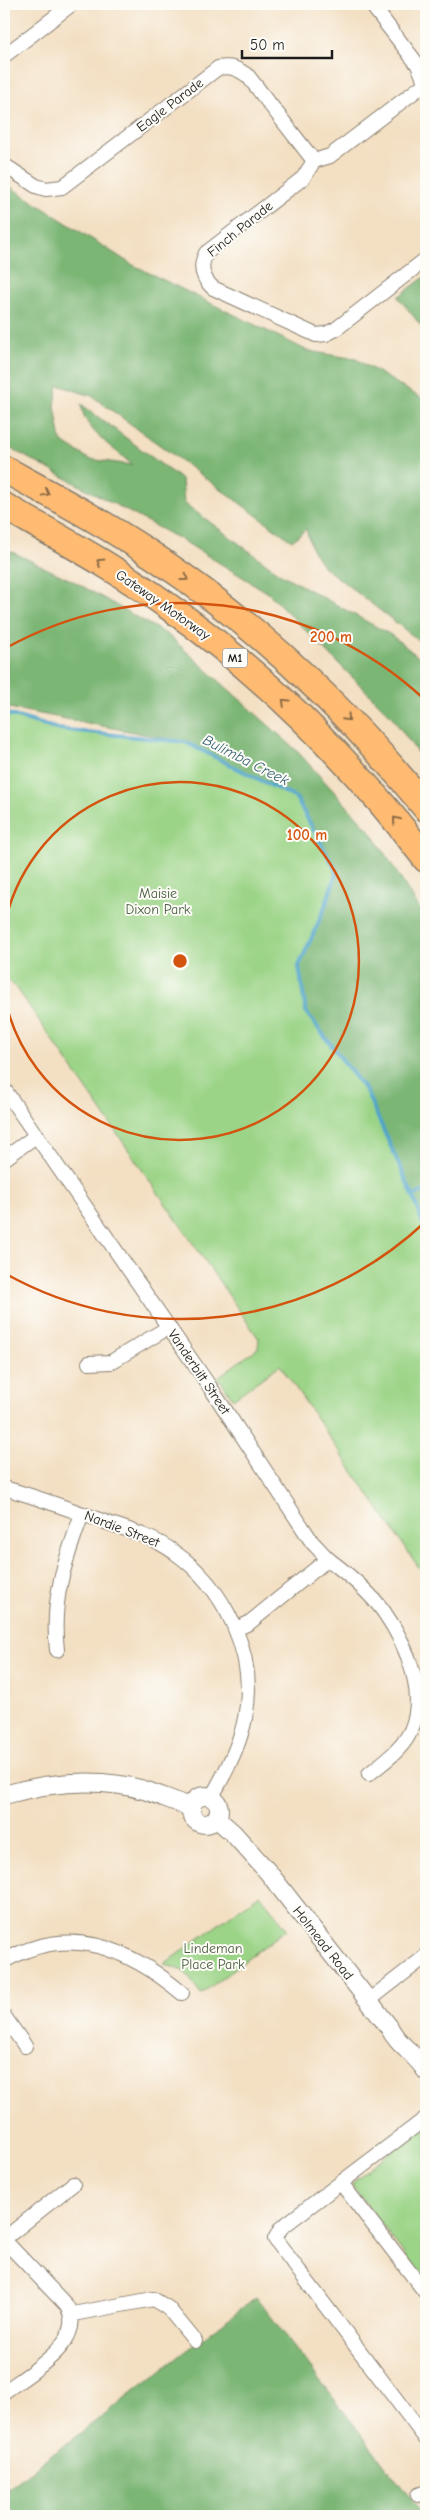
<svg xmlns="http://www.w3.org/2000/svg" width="430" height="2520" font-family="'Comic Neue',sans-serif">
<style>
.green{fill:#9bd487;stroke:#5c7852}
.forest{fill:#7cb674;stroke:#4c6948}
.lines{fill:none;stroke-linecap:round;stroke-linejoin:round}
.stream{stroke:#4da4ca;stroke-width:4}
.minor-casing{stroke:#887e6f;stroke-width:16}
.tertiary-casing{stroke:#887e6f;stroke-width:20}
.motorway-casing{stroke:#887e6f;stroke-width:29}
.minor{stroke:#fff;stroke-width:14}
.tertiary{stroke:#fff;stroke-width:18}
.motorway{stroke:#ffbb71;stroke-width:26}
.oneway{stroke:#8e6c46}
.ring{fill:none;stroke:#d4530e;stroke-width:2.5}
.labels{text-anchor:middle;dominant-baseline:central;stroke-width:4;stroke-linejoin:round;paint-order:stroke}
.shield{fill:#fdfcf7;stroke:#605f5e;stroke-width:1}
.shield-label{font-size:12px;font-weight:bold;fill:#1c1c1c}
.street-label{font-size:14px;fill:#1c1c1c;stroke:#fdfcf7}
.park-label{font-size:14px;fill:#485c41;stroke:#fdfcf7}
.water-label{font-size:15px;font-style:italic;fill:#346073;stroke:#fdfcf7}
.centre{fill:#d4530e;stroke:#fdfcf7;stroke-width:2.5}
.ring-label{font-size:15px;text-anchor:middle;font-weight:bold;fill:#d4530e;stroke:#fdfcf7;stroke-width:4;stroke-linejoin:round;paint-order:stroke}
</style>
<rect width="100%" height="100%" fill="#fdfcf7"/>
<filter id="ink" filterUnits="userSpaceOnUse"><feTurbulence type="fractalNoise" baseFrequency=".02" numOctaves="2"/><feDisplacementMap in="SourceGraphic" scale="10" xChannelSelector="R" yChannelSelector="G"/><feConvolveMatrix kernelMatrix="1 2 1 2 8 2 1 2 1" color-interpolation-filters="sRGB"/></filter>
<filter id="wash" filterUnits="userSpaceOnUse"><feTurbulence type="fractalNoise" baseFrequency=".0096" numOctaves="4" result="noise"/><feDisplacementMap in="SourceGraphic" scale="20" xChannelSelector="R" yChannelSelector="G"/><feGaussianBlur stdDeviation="1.12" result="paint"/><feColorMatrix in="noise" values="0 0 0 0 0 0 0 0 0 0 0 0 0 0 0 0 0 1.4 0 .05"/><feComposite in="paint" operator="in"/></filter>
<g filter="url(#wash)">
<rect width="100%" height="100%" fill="#f3dfc2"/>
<g class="green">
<path d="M4,713L58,729L185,742L296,798L337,872L323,912L306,1012L366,1091L413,1196L426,1233V1578L280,1365L233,1399L218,1377L258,1348L259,1339L18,990L4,976Z"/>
<path d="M260,1894L287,1929L201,1994L184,1971L164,1964Z"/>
<path d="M426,2124V2283L352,2185L355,2180Z"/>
</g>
<g class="forest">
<path d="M4,183L131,264L308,351L356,359L426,401V646L324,567L312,549L306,529L292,541L92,396L58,385L55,406L61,441L89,459L132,465C114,447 84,432 81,404L182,480L184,503L279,573L391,635L426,663V765L392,717L267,592L185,542L4,445Z"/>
<path d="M426,276V332L398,297Z"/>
<path d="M4,548L75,582L168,635L295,749L372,833L426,919V1233L413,1196L366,1091L306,1012L299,966L323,912L337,872L295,798L185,742L4,707Z"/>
<path d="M256,2297L424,2516H4V2492Z"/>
</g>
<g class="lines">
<g class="stream">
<path d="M4,713L58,729L185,742L296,798L337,872L323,912L299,966L306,1012L366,1091L413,1196L426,1233"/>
<path d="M413,1196L426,1190"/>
</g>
</g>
</g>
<g filter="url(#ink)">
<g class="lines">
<defs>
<g id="minor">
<path d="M371,4L418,65L426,84"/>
<path d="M4,56L72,4"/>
<path d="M426,83L330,156L314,161L303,178L206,253C199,267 202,278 213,288L316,335L326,334L336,329L426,259"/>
<path d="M4,165L36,186L46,189L62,187L218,68C231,66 237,68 248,76L314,161"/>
<path d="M4,1089L210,1387L312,1542L328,1559L249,1623L236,1629"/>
<path d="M4,1159L37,1135"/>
<path d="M89,1363L111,1362L169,1327"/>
<path d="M4,1488C38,1497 71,1510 105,1522C128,1530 154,1537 174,1552C225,1587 258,1656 245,1718C240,1745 225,1774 211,1798"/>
<path d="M328,1559C348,1574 369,1591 384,1612C407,1645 430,1698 408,1736C399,1752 383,1762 369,1774"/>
<path d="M57,1650C51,1599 65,1561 82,1514"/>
<path d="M4,1961C70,1923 128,1948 182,1993"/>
<path d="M368,2001L426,1956"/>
<path d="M4,2016L25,2046"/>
<path d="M426,2118L281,2228L275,2239L426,2439"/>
<path d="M341,2183L426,2293"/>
<path d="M4,2239L73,2184"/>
<path d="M4,2240L66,2305C90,2340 28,2374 4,2392"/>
<path d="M73,2314L153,2299L168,2308L195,2341"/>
<path d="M418,2495L426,2492"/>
</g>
<g id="tertiary">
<path d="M4,1795C50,1782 97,1777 144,1790C160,1795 175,1802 191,1807"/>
<circle cx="205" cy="1810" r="14"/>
<path d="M216,1818L233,1833L268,1872L389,2027C398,2046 416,2054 426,2071"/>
</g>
<g id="motorway">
<path d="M4,469C55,497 106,524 155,557C258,626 348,711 426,808"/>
<path d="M4,506C58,537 114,567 165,604C265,675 352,761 426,859"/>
</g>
</defs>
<use href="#minor" class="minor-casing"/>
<use href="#tertiary" class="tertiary-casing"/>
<use href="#motorway" class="motorway-casing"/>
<use href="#minor" class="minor"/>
<use href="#tertiary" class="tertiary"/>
<use href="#motorway" class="motorway"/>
</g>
<defs><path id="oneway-chevron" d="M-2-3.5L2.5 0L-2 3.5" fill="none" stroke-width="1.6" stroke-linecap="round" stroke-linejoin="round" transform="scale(1.25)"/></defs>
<g class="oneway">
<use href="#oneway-chevron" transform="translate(46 493) rotate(29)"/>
<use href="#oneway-chevron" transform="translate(100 562) rotate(-148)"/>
<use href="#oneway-chevron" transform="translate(185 578) rotate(36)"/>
<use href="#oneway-chevron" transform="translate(285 702) rotate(-137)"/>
<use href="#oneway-chevron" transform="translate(347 718) rotate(47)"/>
<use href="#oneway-chevron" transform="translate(396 820) rotate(-129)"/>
</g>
</g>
<g class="ring">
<path d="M4 928A179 179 0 1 1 4 994"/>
<path d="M424 1223A358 358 0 0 1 6 1274M6 648A358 358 0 0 1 424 699"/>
</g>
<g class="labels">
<rect class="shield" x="222.5" y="648.5" width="25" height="19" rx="4"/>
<g class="shield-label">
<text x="235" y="658">M1</text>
</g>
<g class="street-label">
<text transform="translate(170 105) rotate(-37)">Eagle Parade</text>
<text transform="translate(240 229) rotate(-39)">Finch Parade</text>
<text transform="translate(163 605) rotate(35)">Gateway Motorway</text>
<text transform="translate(199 1372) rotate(56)">Vanderbilt Street</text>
<text transform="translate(122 1529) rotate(21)">Nardie Street</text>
<text transform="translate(323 1943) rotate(52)">Holmead Road</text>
</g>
<g class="park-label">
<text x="158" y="893">Maisie<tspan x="158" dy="16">Dixon Park</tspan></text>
<text x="213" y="1948">Lindeman<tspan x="213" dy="16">Place Park</tspan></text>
</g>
<g class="water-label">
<text transform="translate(246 760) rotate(27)">Bulimba Creek</text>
</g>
</g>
<circle cx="180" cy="961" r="8" class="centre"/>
<g class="ring-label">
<text x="331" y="642">200 m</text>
<text x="307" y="840">100 m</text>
</g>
<rect width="430" height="2520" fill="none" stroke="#fdfcf7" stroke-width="20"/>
<path d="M242 50v8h90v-8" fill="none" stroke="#1c1c1c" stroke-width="2.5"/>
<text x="250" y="50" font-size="15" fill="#1c1c1c" stroke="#fdfcf7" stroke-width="4" paint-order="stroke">50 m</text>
</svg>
